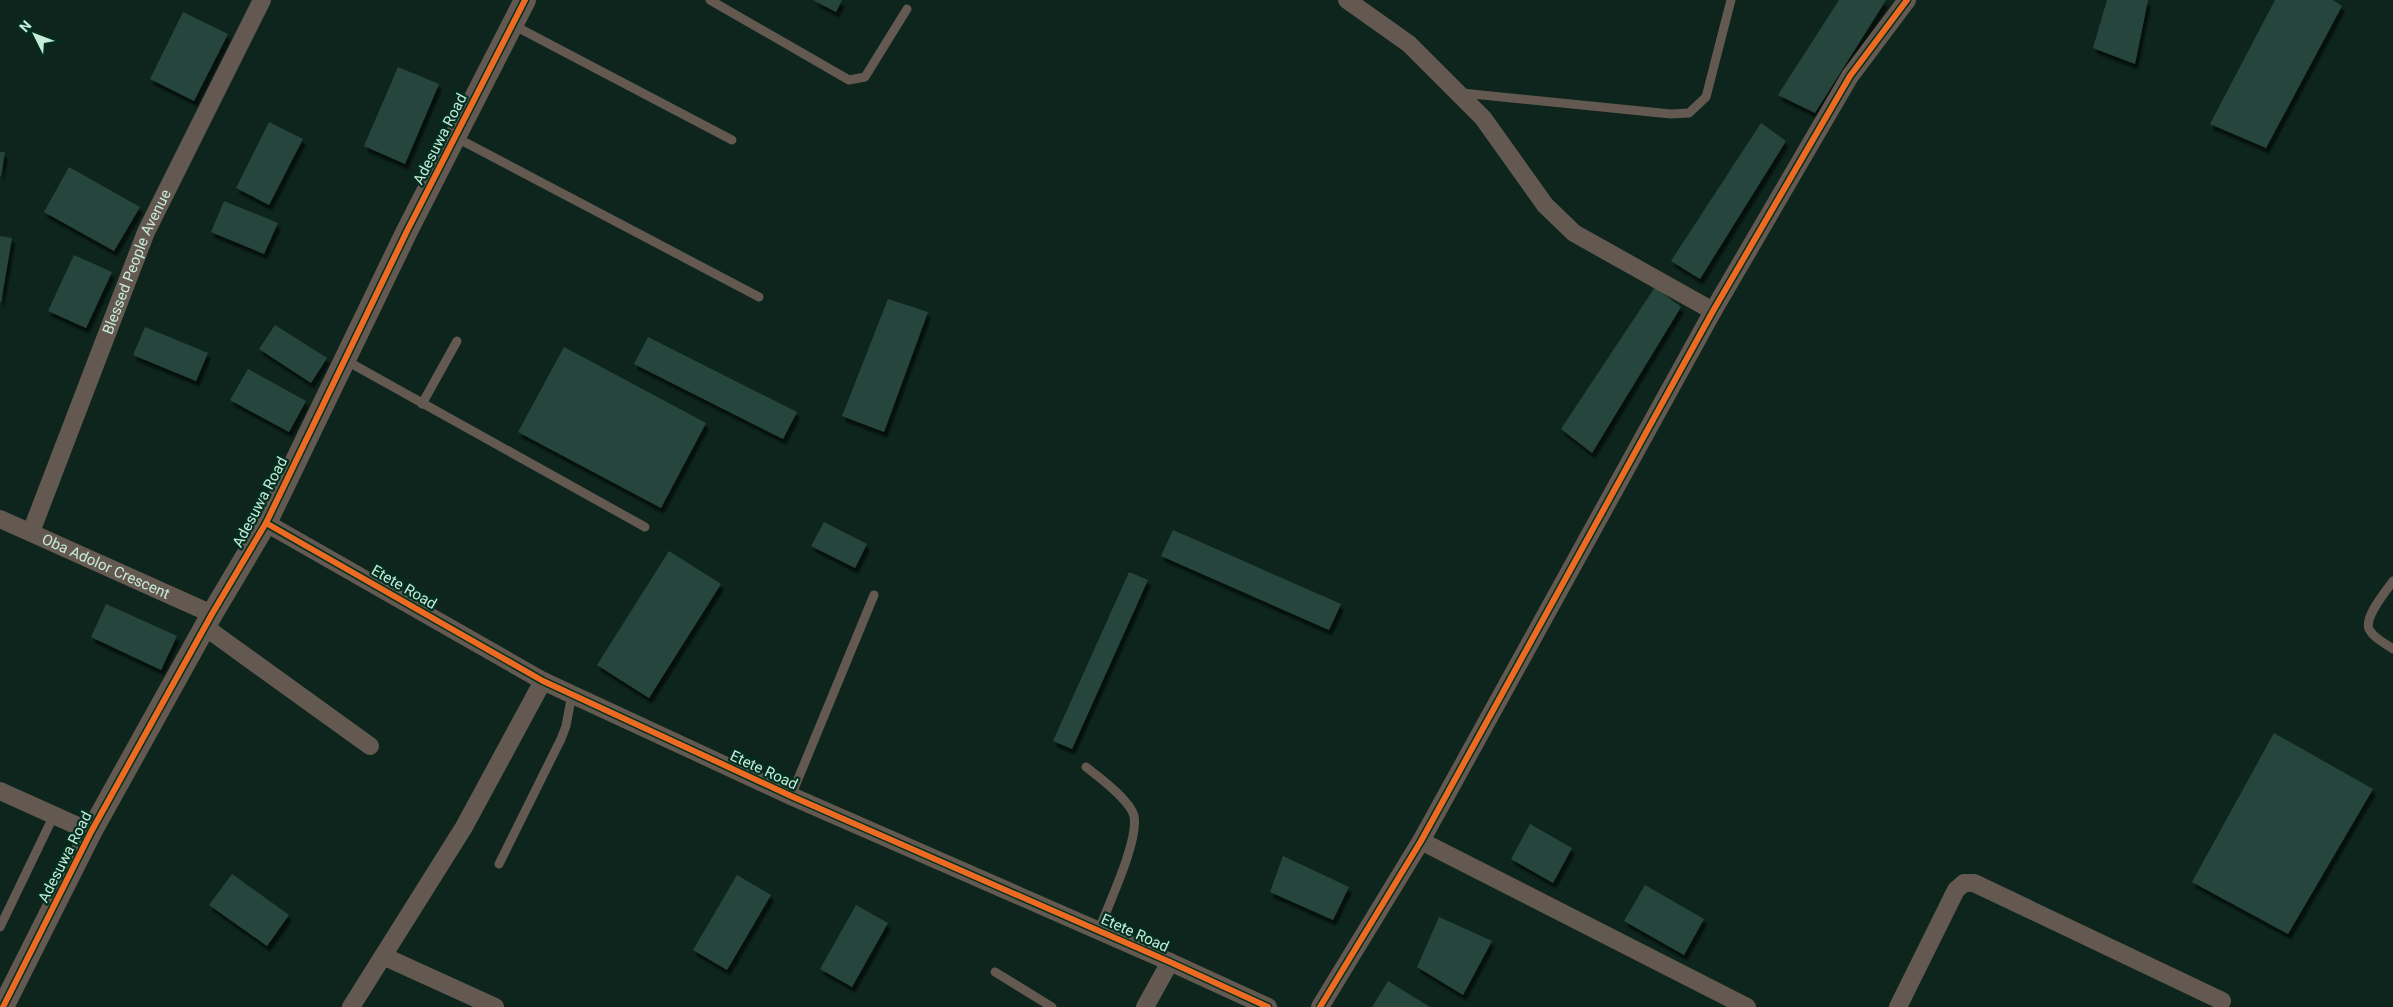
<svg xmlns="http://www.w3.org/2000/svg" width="2393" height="1007" font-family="Roboto,sans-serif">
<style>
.building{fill:#28453c;filter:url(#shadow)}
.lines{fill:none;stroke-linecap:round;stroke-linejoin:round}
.service{stroke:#635951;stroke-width:9}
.minor{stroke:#635951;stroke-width:18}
.tertiary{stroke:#635951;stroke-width:22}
.cycleway-casing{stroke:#032f20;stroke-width:9}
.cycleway{stroke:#ed6a23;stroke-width:6}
.labels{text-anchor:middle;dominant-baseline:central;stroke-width:4.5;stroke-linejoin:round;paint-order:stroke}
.street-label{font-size:15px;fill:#c7ebdb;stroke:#032f20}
</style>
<defs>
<filter id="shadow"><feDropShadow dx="3" dy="5.5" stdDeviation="1" flood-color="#0009"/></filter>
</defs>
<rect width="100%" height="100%" fill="#0d251c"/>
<g class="building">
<path d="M813,0H842L836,12Z"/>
<path d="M1839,0H1886L1815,113L1778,95Z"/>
<path d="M2107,0H2148L2135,64L2093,48Z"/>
<path d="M2275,0H2333L2342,6L2266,148L2210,124Z"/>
<path d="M183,12L228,34L194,101L150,79Z"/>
<path d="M398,67L439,84L405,164L364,146Z"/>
<path d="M269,122L303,139L269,205L236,188Z"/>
<path d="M1761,123L1786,141L1700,279L1671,261Z"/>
<path d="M0,152H5L1,176H0Z"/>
<path d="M69,167L140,207L114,251L44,212Z"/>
<path d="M224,201L278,223L264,254L211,232Z"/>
<path d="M0,236L12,238L1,302H0Z"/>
<path d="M74,255L112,272L86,328L48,311Z"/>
<path d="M1655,287L1681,307L1592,453L1561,429Z"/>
<path d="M888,299L928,312L884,432L842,416Z"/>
<path d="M275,325L327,358L311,383L259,349Z"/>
<path d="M145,327L208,353L196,381L133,355Z"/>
<path d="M648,337L797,412L783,439L634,364Z"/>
<path d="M564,347L706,423L661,508L518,432Z"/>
<path d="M248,369L306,401L289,432L230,400Z"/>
<path d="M824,522L867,544L855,568L811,546Z"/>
<path d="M1173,530L1341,604L1329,630L1161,556Z"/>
<path d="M669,551L721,584L649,698L597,665Z"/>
<path d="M1129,572L1148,580L1072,749L1053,741Z"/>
<path d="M106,604L177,636L161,670L91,637Z"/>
<path d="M2274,733L2373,789L2288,934L2192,882Z"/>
<path d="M1530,824L1572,848L1553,883L1511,859Z"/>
<path d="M1283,856L1349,887L1333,920L1270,892Z"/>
<path d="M232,874L289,915L267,946L209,905Z"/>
<path d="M737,875L771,895L727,970L693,950Z"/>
<path d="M1645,885L1704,919L1684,955L1624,921Z"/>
<path d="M856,905L888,923L852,987L820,969Z"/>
<path d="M1439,917L1492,941L1463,995L1417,967Z"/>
<path d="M1388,981L1430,1007H1372Z"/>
</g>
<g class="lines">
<g class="service">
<path d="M710,0L849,80L865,77L907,9"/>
<path d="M513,25L732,140"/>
<path d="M1462,93L1671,114L1689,113L1706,97L1731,0"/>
<path d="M455,137L759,297"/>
<path d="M345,360L645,527"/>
<path d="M422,404L457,341"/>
<path d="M2393,581C2386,591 2364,617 2369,629C2373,638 2385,643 2393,649"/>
<path d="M1086,767C1099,777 1130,800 1134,816C1139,841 1108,905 1099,930"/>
<path d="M791,796L874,595"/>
<path d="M499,864L561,739L566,726L572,694"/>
<path d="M0,927L54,815"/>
<path d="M995,972L1052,1007"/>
</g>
<g class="minor">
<path d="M1347,0L1409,44L1483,118L1545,205L1574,233L1713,311"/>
<path id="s1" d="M0,519L212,614"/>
<path d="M266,523L543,681L791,796L1170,962L1268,1007"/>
<path id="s2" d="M31,532L146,232L262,0"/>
<path d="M205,627L370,746"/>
<path d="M0,791L91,832"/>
<path d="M1421,841L1747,1007"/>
<path d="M383,956L495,1007"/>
<path d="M351,1007L464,827L543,681"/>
<path d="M1145,1007L1170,962"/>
<path d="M1320,1007L1421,841L1713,311L1850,76L1907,0"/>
<path d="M1898,1007L1956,890L1964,883H1974L2222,1001"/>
</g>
<path class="tertiary" d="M3,1007L91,832L212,614L266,523L407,231L525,0"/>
<defs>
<g id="cycleway">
<path d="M266,523L543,681L791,796L1170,962L1268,1007"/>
<path d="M3,1007L91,832L212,614L266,523L407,231L525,0"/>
<path d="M1320,1007L1421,841L1713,311L1850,76L1907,0"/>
</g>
</defs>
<use href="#cycleway" class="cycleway-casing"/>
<use href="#cycleway" class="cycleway"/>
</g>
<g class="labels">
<g class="street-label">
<text transform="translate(440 139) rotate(-63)">Adesuwa Road</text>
<text stroke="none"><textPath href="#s2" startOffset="290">Blessed People Avenue</textPath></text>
<text transform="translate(260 502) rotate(-62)">Adesuwa Road</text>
<text stroke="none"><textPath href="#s1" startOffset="116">Oba Adolor Crescent</textPath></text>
<text transform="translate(404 587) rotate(30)">Etete Road</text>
<text transform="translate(764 770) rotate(25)">Etete Road</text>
<text transform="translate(65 857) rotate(-63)">Adesuwa Road</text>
<text transform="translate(1135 933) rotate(24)">Etete Road</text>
</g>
</g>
<g transform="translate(35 35) rotate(312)" stroke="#032f20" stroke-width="4" paint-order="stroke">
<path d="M0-4L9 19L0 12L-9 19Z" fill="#c7ebdb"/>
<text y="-8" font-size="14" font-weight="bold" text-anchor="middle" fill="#c7ebdb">N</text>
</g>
</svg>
